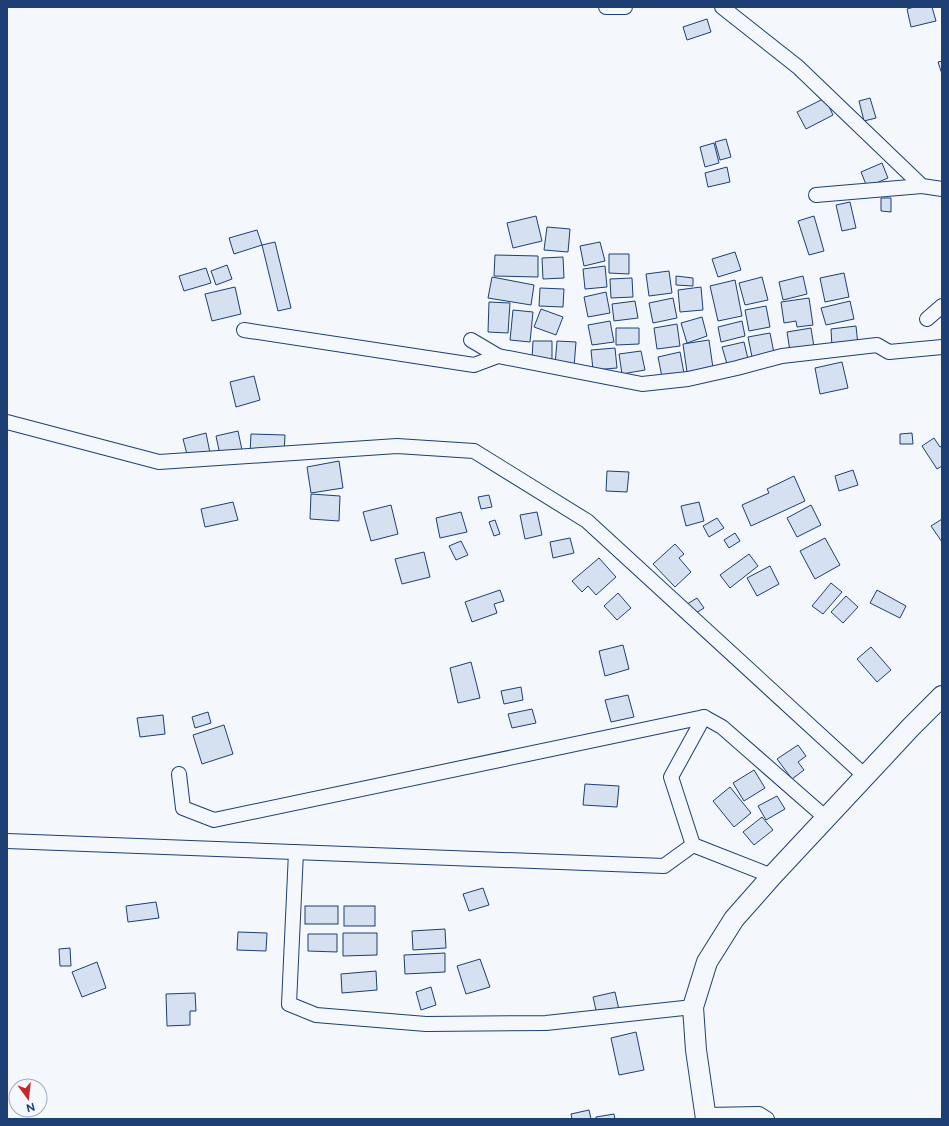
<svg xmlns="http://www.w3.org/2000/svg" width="949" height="1126" font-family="Figtree,sans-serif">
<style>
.building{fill:#d5e0f0;stroke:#1d3f73}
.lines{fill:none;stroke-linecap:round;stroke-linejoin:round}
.minor-casing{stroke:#1d3f73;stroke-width:16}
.secondary-casing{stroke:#1d3f73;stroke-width:22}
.minor{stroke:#f4f7fb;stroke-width:14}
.secondary{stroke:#f4f7fb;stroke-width:20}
</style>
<rect width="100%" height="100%" fill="#f4f7fb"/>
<g class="building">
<path d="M914,7H932L936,21L911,27L907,9Z"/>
<path d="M707,19L711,32L687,40L683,27Z"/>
<path d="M942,61V74L938,62Z"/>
<path d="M825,98L833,115L806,129L797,112Z"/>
<path d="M870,98L876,118L864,121L859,101Z"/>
<path d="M726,139L731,157L720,160L715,142Z"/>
<path d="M714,143L719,163L705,167L700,147Z"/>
<path d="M882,163L888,178L867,187L861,172Z"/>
<path d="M727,167L730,182L708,187L705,173Z"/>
<path d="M881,198H891V212L881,211Z"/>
<path d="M850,202L856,228L842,231L836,205Z"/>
<path d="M536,216L542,241L513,248L507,223Z"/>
<path d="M814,216L824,251L809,255L798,221Z"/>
<path d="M547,227L570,229L568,252L544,250Z"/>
<path d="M257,230L262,245L234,254L229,238Z"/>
<path d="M275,242L291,308L278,311L262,245Z"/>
<path d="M600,242L605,261L584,266L580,246Z"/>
<path d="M735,252L741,270L718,277L712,259Z"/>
<path d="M609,254H629V274L609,273Z"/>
<path d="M495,255L538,256V277L494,276Z"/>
<path d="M563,257L564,278L543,279L542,258Z"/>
<path d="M227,265L232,279L216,285L211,271Z"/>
<path d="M605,266L607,287L585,289L583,269Z"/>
<path d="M206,268L211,283L184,291L179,276Z"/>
<path d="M669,271L672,293L649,296L646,274Z"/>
<path d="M844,273L849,297L825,302L820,278Z"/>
<path d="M676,276L693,278V286L676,285Z"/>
<path d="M803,276L807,294L783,300L779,282Z"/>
<path d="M492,277L534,285L531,305L488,298Z"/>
<path d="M762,277L768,300L745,305L739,283Z"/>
<path d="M632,278L633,297L611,298L610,279Z"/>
<path d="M735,280L742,316L718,321L710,286Z"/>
<path d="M235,287L241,314L212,321L205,294Z"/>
<path d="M701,287L703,310L680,312L678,290Z"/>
<path d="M540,288L564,289L563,307L539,306Z"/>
<path d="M606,292L610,313L588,317L584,297Z"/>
<path d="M673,298L677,318L653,323L649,303Z"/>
<path d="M809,298L813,325L797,327L796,321L784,323L781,302Z"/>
<path d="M635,301L638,318L614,321L612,304Z"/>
<path d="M850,301L854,319L826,325L821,308Z"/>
<path d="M489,302L510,303L508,333L488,332Z"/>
<path d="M766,306L770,327L749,331L745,310Z"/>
<path d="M541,309L563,317L556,335L534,327Z"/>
<path d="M513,310L533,312L530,342L510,340Z"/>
<path d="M702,317L707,336L687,343L681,323Z"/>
<path d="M610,321L614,342L592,345L588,325Z"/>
<path d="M742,321L745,336L721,342L718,327Z"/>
<path d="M677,324L680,346L657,349L654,328Z"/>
<path d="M856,326L858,345L832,347L831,329Z"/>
<path d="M616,328H639V344L616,345Z"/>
<path d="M811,328L814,347L790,351L787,332Z"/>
<path d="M770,333L774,353L752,357L748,337Z"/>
<path d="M709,340L713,368L687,372L683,344Z"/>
<path d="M533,341H552V360H532Z"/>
<path d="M557,341L576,342L574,367L555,365Z"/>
<path d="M744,342L748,359L727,364L722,347Z"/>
<path d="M615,348L617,368L593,370L591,350Z"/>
<path d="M641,351L645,370L622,374L619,354Z"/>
<path d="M680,352L684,373L662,377L658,357Z"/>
<path d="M842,362L848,388L820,394L815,368Z"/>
<path d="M254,376L260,400L236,407L230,382Z"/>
<path d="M238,431L242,450L220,455L216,436Z"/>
<path d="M206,433L210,453L188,458L183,439Z"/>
<path d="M912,433L913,444H900V434Z"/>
<path d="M251,434L285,435L284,454L250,453Z"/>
<path d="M934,438L940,447L942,446V466L937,469L922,446Z"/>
<path d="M339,461L343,488L311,493L307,467Z"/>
<path d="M853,470L858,485L839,491L835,476Z"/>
<path d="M607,471L629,472L627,492L606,491Z"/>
<path d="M794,476L805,501L751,526L742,505L769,493L767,489Z"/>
<path d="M311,494L340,496L339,521L310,519Z"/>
<path d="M489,495L492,507L481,509L478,497Z"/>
<path d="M233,502L238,520L205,527L201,509Z"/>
<path d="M699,502L704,521L686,526L681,506Z"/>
<path d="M391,505L398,534L371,541L363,512Z"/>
<path d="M811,505L821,525L797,537L787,518Z"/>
<path d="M461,512L467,532L440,538L436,518Z"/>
<path d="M537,512L542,535L525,539L520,515Z"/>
<path d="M717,518L724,528L709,537L703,526Z"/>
<path d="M942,519V542L931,526Z"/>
<path d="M495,520L500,534L494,536L489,522Z"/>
<path d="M735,533L740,541L729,548L724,540Z"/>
<path d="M570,538L574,553L553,558L550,542Z"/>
<path d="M825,538L840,565L815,579L800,551Z"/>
<path d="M461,541L468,555L456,560L449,546Z"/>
<path d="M675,544L684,554L679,558L691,572L675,587L653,564Z"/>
<path d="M424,552L430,577L402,584L395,559Z"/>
<path d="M749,554L758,566L730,588L720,575Z"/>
<path d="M599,558L616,577L596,595L588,586L582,592L572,581Z"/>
<path d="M770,566L779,584L757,596L747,578Z"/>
<path d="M831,583L842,592L823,614L812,606Z"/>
<path d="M500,590L504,601L494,604L497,613L472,622L465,602Z"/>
<path d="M877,590L906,606L900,618L870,603Z"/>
<path d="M618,593L631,608L617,620L604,606Z"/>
<path d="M846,596L858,607L843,623L831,612Z"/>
<path d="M697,598L704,608L691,616L684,606Z"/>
<path d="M623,645L629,669L605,676L599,651Z"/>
<path d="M871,647L891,670L877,682L857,659Z"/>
<path d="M471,662L480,698L458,703L450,668Z"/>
<path d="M521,687L523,700L504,704L501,691Z"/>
<path d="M628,695L634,717L611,722L605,700Z"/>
<path d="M532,709L536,723L512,728L508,714Z"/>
<path d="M208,712L211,723L195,728L192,717Z"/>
<path d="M163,715L165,734L140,737L137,718Z"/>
<path d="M224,725L233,754L202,764L193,735Z"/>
<path d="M798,745L806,756L798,762L804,770L792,779L777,759Z"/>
<path d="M754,770L765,788L744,801L733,783Z"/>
<path d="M585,784L619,786L617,807L583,805Z"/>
<path d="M730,787L751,813L734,827L713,801Z"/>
<path d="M777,796L785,809L766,820L758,806Z"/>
<path d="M762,817L773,830L754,845L743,832Z"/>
<path d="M483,888L489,905L469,911L463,894Z"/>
<path d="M156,902L159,918L128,922L126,906Z"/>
<rect x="305" y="906" width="33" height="18"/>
<rect x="344" y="906" width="31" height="20"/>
<path d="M445,929L446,948L413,950L412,931Z"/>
<path d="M238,932L267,933L266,951L237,950Z"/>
<path d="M343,933H377V955L343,956Z"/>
<path d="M308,934H337V952L308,951Z"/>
<path d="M70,948L71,966H60L59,949Z"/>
<path d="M445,953V972L405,974L404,955Z"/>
<path d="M480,959L490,987L466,994L457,966Z"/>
<path d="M97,962L106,988L82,997L72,972Z"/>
<path d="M376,971L377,990L342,993L341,974Z"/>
<path d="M431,987L436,1005L421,1010L416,992Z"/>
<path d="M615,992L620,1014L598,1019L593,997Z"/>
<path d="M195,993L196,1011H190V1025L167,1026L166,994Z"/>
<path d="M636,1032L644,1070L619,1075L611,1038Z"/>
<path d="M589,1110L591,1119H572L571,1114Z"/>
<path d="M614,1114L615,1119H596V1117Z"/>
</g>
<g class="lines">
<defs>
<g id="minor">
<path d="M606,7H625"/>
<path d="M722,7L798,67L922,186L942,189"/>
<path d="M816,195L922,186"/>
<path d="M927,319L942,306"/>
<path d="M244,330L474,365L498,356L642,384L688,379L737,368L782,356L877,345L889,352L942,347"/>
<path d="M471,340L498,356"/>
<path d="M7,422L159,462L397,446L474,451L587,521L865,776"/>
<path d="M179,774L183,808L214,820L704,717L722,727L826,818"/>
<path d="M7,841L664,866L693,845L772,876"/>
<path d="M693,845L671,777L704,717"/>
<path d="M296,852L289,1004L316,1015L426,1024L546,1023L693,1007"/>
<path d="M706,1115L759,1114L767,1119"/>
</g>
<path id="secondary" d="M706,1119L696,1050L693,1007L707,962L734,919L772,876L911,727L942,696"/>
</defs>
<use href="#minor" class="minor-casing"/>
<use href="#secondary" class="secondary-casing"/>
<use href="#minor" class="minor"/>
<use href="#secondary" class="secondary"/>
</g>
<rect width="949" height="1126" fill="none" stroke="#1d3f73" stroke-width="16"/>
<g transform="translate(28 1098) rotate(165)"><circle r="19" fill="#f4f7fb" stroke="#9eadc5"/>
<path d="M0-3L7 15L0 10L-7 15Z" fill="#c62828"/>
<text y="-6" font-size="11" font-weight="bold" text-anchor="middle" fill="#1d3f73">N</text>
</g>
</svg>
